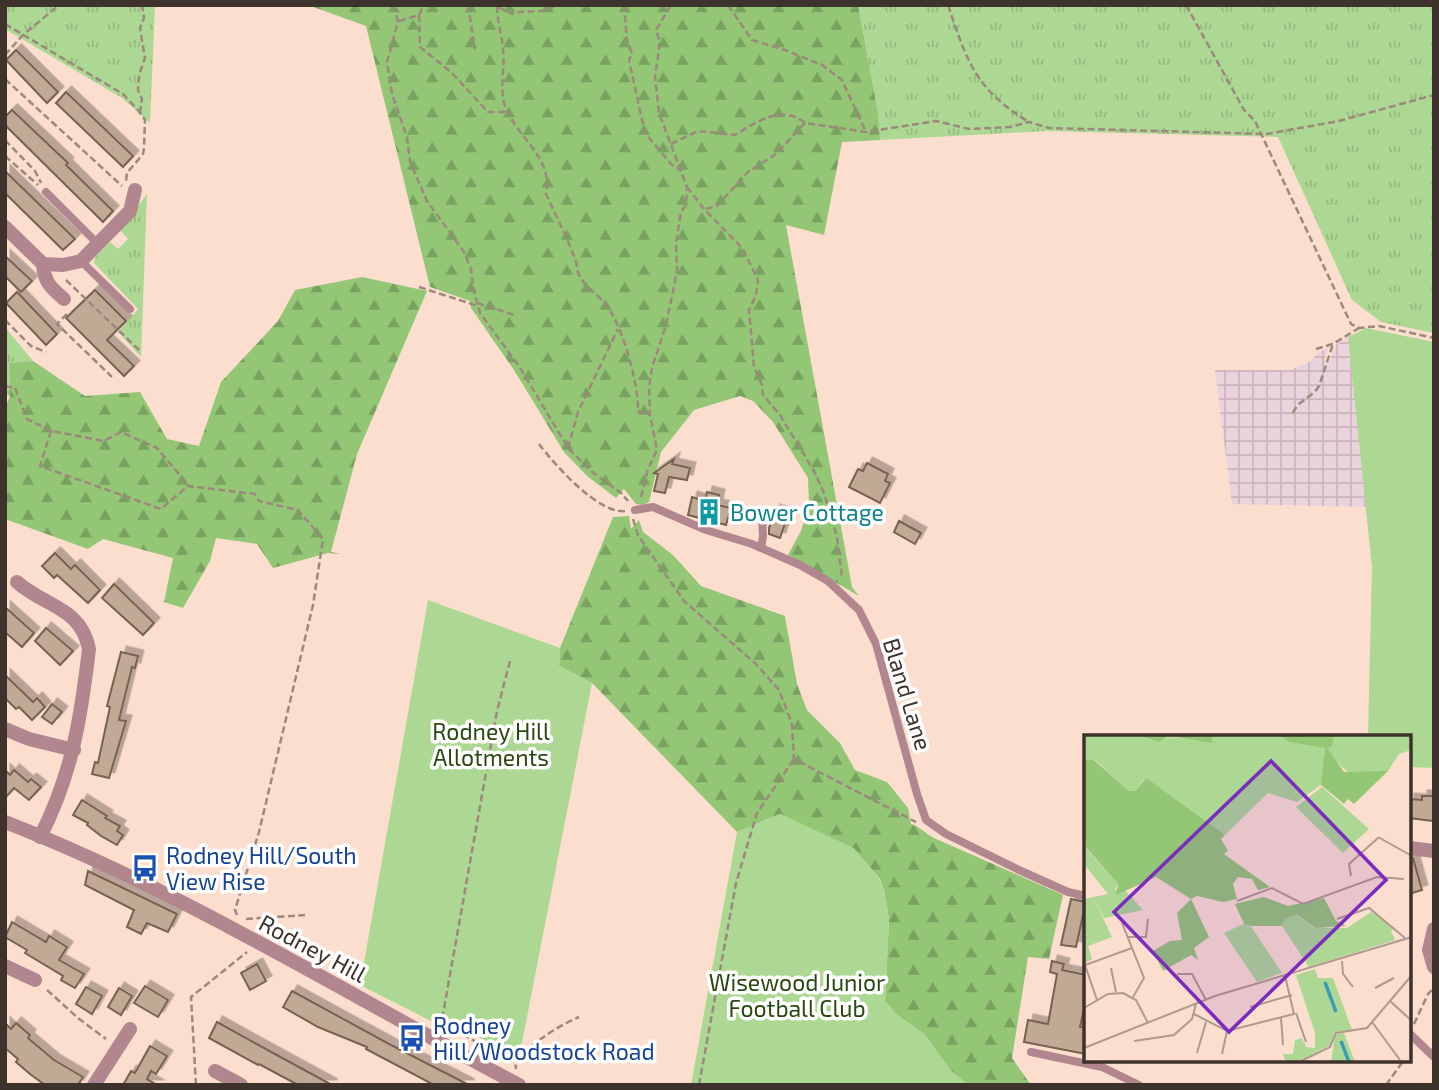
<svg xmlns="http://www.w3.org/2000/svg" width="1439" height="1090" font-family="'Exo 2',sans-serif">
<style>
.industrial{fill:url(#industrial-grid)}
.grass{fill:url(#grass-tufts)}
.forest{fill:url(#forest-firs)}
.green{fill:#acd893}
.building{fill:#c1aa95;stroke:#77624f;stroke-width:2;filter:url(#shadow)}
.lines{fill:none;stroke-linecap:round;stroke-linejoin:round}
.path{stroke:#9c887d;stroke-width:2.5;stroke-dasharray:7 3.5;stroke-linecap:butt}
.service{stroke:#b2868e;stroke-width:8}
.minor{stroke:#b2868e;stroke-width:14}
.tertiary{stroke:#b2868e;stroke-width:14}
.labels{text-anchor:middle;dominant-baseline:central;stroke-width:7;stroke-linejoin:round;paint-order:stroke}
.culture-label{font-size:23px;fill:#0d838f;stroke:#fff;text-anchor:start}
.street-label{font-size:23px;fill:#3d322c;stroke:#fff}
.park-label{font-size:23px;fill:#284810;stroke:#fff}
.transit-label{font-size:23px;fill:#164399;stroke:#fff;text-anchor:start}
.inset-river{fill:none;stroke:#399cb6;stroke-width:3.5}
.inset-road{fill:none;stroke:#b0998d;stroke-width:2}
.view{fill:#7b2cbf;fill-opacity:0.15;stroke:#7b2cbf;stroke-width:3.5}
.inset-edge{fill:none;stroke:#3d322c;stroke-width:3.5}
</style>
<defs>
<pattern id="industrial-grid" width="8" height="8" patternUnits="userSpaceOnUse" patternTransform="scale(1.75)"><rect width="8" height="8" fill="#ebd3dd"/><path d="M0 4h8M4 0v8" fill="none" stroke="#cab6be"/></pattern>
<pattern id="grass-tufts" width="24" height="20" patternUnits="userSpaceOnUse" patternTransform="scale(1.75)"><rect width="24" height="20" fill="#acd893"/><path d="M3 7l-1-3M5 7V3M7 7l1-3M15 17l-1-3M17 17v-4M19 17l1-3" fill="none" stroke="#95ba7f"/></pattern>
<pattern id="forest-firs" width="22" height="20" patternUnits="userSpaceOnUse" patternTransform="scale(1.75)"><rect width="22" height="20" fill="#93c675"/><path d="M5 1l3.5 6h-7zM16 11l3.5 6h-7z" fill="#79a160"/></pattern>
<filter id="shadow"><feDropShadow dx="5.5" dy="-5.5" stdDeviation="0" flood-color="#0004"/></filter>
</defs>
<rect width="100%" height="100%" fill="#fcdece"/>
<path class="industrial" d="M1348,337L1367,507L1232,504L1215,370H1290L1311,361L1318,353L1329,347L1324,361L1329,363L1336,345Z"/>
<g class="grass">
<path d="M5,5H155L150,123L122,98L5,29Z"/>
<path d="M858,5H1434V333L1381,322L1352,300L1278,137L1046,131L880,140L878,113Z"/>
<path d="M147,194L141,357L118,332L138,309L94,263L95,257L110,242L118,249L128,239L120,230Z"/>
<path d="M5,327L33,361L9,363L10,396L5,394Z"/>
</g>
<g class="forest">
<path d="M308,5H858L878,113L880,140L842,142L824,235L786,225L852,587L859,596L788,555L801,531L809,504L808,478L773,422L753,401L740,396L694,410L661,452L649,502L643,505L636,504L624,489L616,498L587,476L564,452L514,370L471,308L470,301L430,287L366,26Z"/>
<path d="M362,277L427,291L357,454L331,552L340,554L328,553L273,568L257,544L216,538L210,561L183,608L164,602L173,558L103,539L88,549L5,519V408L10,396L9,363L33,361L85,396L140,392L167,439L199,446L221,382L278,321L295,290Z"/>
<path d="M629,516L631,529L639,520L643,532L673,555L701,586L785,616L797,684L807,710L840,743L855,770L887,782L908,808L911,824C919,826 926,834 934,838L1063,895L1049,959L1028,957L1012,1058L1031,1085H968L951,1071L924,1034L896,1014L885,1001L889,920L884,890L880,879L854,849L780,814L737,832L592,683L559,666L560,648L613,517Z"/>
</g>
<g class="green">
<path d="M1366,328L1434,342V768L1409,767V736H1368L1372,567L1348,337Z"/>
<path d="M428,600L560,648L559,666L592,683L519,1058L459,1027L451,1021H431L360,985Z"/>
<path d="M780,814L854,848L880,880L884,890L889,920L885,1001L896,1014L924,1034L951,1071L968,1085H691L737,832Z"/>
</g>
<g class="building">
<path d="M16,50L58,92L47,103L6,60Z"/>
<path d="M66,92L133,156L123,167L56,103Z"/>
<path d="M12,110L68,163L66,165L113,211L103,222L5,125V117Z"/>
<path d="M5,171L75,239L63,250L5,193Z"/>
<path d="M5,256L32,281L21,292L5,276Z"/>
<path d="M95,290L126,321L107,340L134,366L124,376L66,318Z"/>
<path d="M17,292L57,334L46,345L6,303Z"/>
<path d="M674,459L672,464L690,468L687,480L669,477L665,493L654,491L658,474L654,473Z"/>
<path d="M867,463L888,474L885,481L890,483L880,503L849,487L858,469L863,471Z"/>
<path d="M707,492L719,495L717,505L731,508L726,525L688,515L692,497L705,501Z"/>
<path d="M775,510L788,515L780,538L769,534V528Z"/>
<path d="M899,521L921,533L915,544L894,532Z"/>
<path d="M55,553L71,569L75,565L100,590L88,603L57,575L54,578L42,566Z"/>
<path d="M114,584L154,623L143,635L102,598Z"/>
<path d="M5,607L34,633L22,647L5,632Z"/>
<path d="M46,628L73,651L60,665L35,641Z"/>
<path d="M121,652L138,656L135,668L132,667L119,720L126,721L109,778L92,774L95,762L98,763L110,707L107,706Z"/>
<path d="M5,675L33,702L37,698L45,707L32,720L19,707L16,709L5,698Z"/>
<path d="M52,704L62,712L52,724L42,717Z"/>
<path d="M5,770L10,775L14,770L28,782L31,779L41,787L29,800L14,788L5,798Z"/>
<path d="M1422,796H1434V821L1409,818V799L1422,800Z"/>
<path d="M82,800L107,816L105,818L120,826L117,831L123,835L117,845L101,836L87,825L88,823L73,815Z"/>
<path d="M1409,858H1413L1422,890L1409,894Z"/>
<path d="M88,871L177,914L168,932L147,923L141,934L127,927L134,910L85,885Z"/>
<path d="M1071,899L1086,902V915H1083L1076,947L1061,945Z"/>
<path d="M12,922L46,942L49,936L67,947L59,960L84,974L75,988L61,980L63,976L25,953L27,950L5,937Z"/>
<path d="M1052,961L1064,964L1062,970L1086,975V999L1080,1027L1086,1028V1054L1024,1042L1028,1020L1048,1024L1057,974L1050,972Z"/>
<path d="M257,964L266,981L250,990L241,973Z"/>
<path d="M145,986L168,1000L158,1017L134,1003Z"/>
<path d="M86,987L102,996L92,1014L76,1004Z"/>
<path d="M119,988L132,996L121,1015L108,1007Z"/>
<path d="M292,991L391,1045L469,1085H434L366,1049L367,1047L318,1027L283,1007Z"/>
<path d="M217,1022L275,1054L332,1085H298L259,1064L258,1065L209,1038Z"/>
<path d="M5,1023L11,1029L16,1023L30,1035L28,1038L54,1060L83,1077L78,1085H45L30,1074L16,1062L18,1059L5,1048Z"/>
<path d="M150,1046L167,1056L156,1074L151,1071L147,1079L157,1085H123L131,1071L135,1073Z"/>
</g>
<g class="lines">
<g class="path">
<path d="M394,5L398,22L387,62L392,94L407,137L410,162L427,201L464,252L471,269L473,288L480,313L519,366L568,448L591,471L621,493L628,501"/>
<path d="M468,5L475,49"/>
<path d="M624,5L627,40L632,54L629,60L645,133L672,165L682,171"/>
<path d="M728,5L752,40L785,50L822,65L842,80L866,132"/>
<path d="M948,5C967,62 976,90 1029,122"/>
<path d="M1186,5L1244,110L1255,121L1351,324L1359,328L1379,326L1434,338"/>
<path d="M497,6C497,21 502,34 503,49C505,66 500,87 504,103C513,135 554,156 546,194C556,216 567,237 575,259C577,264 577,270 579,275C584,286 597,294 605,303C622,324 639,384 638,411L650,415"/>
<path d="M498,7L512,14C529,8 537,16 556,5"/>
<path d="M419,15L420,47L452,73L488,112H508"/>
<path d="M399,21L419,15L424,5"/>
<path d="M5,24L123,94L138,110L145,120L144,148L143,154L127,173L126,181"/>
<path d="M5,55L23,35L59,5"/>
<path d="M5,79L122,186"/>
<path d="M140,113L142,99L138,90L139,75L145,58L140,28L144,18L142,5"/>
<path d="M5,140L35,171L41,183"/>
<path d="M671,144L698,131L735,135C756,122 782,104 805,123L866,132L936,121L969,129L1010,127L1029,122L1049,128L1267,134L1339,121L1434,95"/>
<path d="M5,156L38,185"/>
<path d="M687,187L704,209L743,249L758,280L756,295L749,310L754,367L762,385L763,395L780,415L814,471L824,493L837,537L842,578"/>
<path d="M706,209L717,206L748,172L776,154L805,123"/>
<path d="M66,280L139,350"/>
<path d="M419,287L478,306"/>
<path d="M477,303L514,315"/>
<path d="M67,314L57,324L112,377"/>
<path d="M5,320L31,346L46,352"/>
<path d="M1316,349L1333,344L1359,328"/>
<path d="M5,386L15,388L27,419L51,431L104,441L121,432L157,448L188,485"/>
<path d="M1293,413C1298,400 1312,398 1319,386L1333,344"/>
<path d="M51,431L40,466L161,509L188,486L255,494L259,501L298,510L323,539L313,605L259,832L235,910L237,915"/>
<path d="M539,444C555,465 599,515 626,511"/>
<path d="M568,448L578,412L618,329"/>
<path d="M641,497L648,469L657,450L650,415L649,388L652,368L666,325L674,287L677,270L676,243L681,212L686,205L687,187L659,113L655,76L660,42L656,30L671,5"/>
<path d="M633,519L638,535L684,601L756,664L779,690L792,724L794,759L916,822"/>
<path d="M510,661L497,711L443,1014C448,1033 492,1049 510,1056L515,1060L516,1069"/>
<path d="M246,919L305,915"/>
<path d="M47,990L78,1018L106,1039"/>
<path d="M1414,1024L1428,994L1434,988"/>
<path d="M515,1060C535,1042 554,1028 579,1017"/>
<path d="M196,1085L191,997L247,952"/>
<path d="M699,1085L736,883L757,813L794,759"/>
<path d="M1386,1085L1404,1060"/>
</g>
<g class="service">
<path d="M46,192L98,244"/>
<path d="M81,261L130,309"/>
<path d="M635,510L653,507L706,530L752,544L800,565L828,581L859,610L876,644L917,794L926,820L946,834L1019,870L1068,892L1086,896"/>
<path d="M761,548L763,536L762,515"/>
<path d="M1409,1033L1434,1057"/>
<path d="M1031,1052L1102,1067L1139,1085"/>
</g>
<g class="minor">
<path d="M5,227L43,264L63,265L81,261L130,211L135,190"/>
<path d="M43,264C44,282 51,288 64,299"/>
<path d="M17,582C45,607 81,607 89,649C81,717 72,775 40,837"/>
<path d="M5,729L29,739L74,750"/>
<path d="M1409,848L1434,851"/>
<path d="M1434,929L1429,950L1434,967"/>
<path d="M5,966L35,980"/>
<path d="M215,1071L241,1085"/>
<path d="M94,1085L130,1029"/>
</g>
<path class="tertiary" d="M5,822C183,891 350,996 519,1085"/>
</g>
<defs>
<symbol id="building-bare" viewBox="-9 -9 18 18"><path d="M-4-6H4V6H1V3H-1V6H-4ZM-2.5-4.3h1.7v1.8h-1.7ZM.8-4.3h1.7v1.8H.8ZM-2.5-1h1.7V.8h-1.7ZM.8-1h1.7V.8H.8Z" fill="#0f9aa8" stroke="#fff" stroke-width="2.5" paint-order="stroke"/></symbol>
<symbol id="bus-bare" viewBox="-9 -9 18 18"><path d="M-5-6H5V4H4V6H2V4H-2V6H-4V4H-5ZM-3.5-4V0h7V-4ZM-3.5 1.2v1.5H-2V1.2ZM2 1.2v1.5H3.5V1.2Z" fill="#1a4fb4" stroke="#fff" stroke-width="2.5" paint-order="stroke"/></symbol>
</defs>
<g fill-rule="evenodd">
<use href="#building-bare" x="690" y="493" width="38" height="38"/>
<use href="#bus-bare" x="126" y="849" width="38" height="38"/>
<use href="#bus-bare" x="393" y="1019" width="38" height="38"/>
</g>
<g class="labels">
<g class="culture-label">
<text x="730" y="512">Bower Cottage</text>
</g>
<g class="street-label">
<text transform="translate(908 694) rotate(73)">Bland Lane</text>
<text transform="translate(313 948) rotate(28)">Rodney Hill</text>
</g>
<g class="park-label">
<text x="491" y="731">Rodney Hill<tspan x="491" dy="26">Allotments</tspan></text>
<text x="797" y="982">Wisewood Junior<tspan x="797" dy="26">Football Club</tspan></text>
</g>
<g class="transit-label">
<text x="166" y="855">Rodney Hill/South<tspan x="166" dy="26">View Rise</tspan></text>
<text x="433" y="1025">Rodney<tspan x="433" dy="26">Hill/Woodstock Road</tspan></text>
</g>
</g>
<g transform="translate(1084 735)">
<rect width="327" height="327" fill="#fcdece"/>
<path d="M0,0H54L75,7L85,2L127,7L128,0H195L241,13L238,49L213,67L184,58L141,100L60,44L51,56H45L11,25L0,24ZM250,0H327V15L315,19L304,36L266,39L246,21L243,13ZM0,111L34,149L31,155L42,156L59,175L20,183L9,162L24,159L0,129Z" fill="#acd893"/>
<path d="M54,0H128V8L85,1L75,7ZM195,0H250L248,11L243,13L260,37L304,36L270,69L264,64L260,69L237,50L241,13L206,7ZM0,24L10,25L45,56H51L62,43L141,100L137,104L144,116L140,119L186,152L174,155L168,144L154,142L149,149L153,164L139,167L113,161L107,164L72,142L32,160L34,149L0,110ZM180,162L204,171L240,163L252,186L262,191L232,193L213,180L201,184L198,191H161L151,169ZM107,164L125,202L110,213L114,225L107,220L79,236L69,216L86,206L98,205L93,178Z" fill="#93c675"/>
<path d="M238,52L285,94L259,118L212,72ZM9,162L28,202L4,211L8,224L1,228L0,164ZM287,177L311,193L307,196L311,205L225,232L198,191L201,184L212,180L232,193H263ZM159,189L166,190L198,238L173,247L140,198ZM231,234L234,243H249L268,295L251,297L246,310L213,327H202L199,319H209L211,305L218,303L222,312L231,313V298L212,240ZM260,298L271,327H247L251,300Z" fill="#acd893"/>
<path class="inset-river" d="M241,247L252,277M257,306L265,327"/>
<path class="inset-road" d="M294,102L328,121M267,141L265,129L294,103M153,166L188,153L219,169L293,142L320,144M253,184L285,173L321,203M38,188L60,243L49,262M43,202H62L64,184M258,226L259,239L269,252M27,233L32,257M93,239H108L122,265M291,253L310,243M13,265L1,230L48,213M306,266L328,286M166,272L208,260M0,273L24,259L39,258L52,265L64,288M212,278L222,307M110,279L143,296L210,279L201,241M197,283L199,310M288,287L316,325M50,306L90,300L108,284L112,269M0,313L131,261L328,202M113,318L122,287M138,319L143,296M215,327L246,312L252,298L283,293L328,240"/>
<path class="view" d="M187,26L302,145L145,297L30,177Z"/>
<rect width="327" height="327" class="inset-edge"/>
</g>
<rect width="1439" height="1090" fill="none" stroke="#3d322c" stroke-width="14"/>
</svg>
